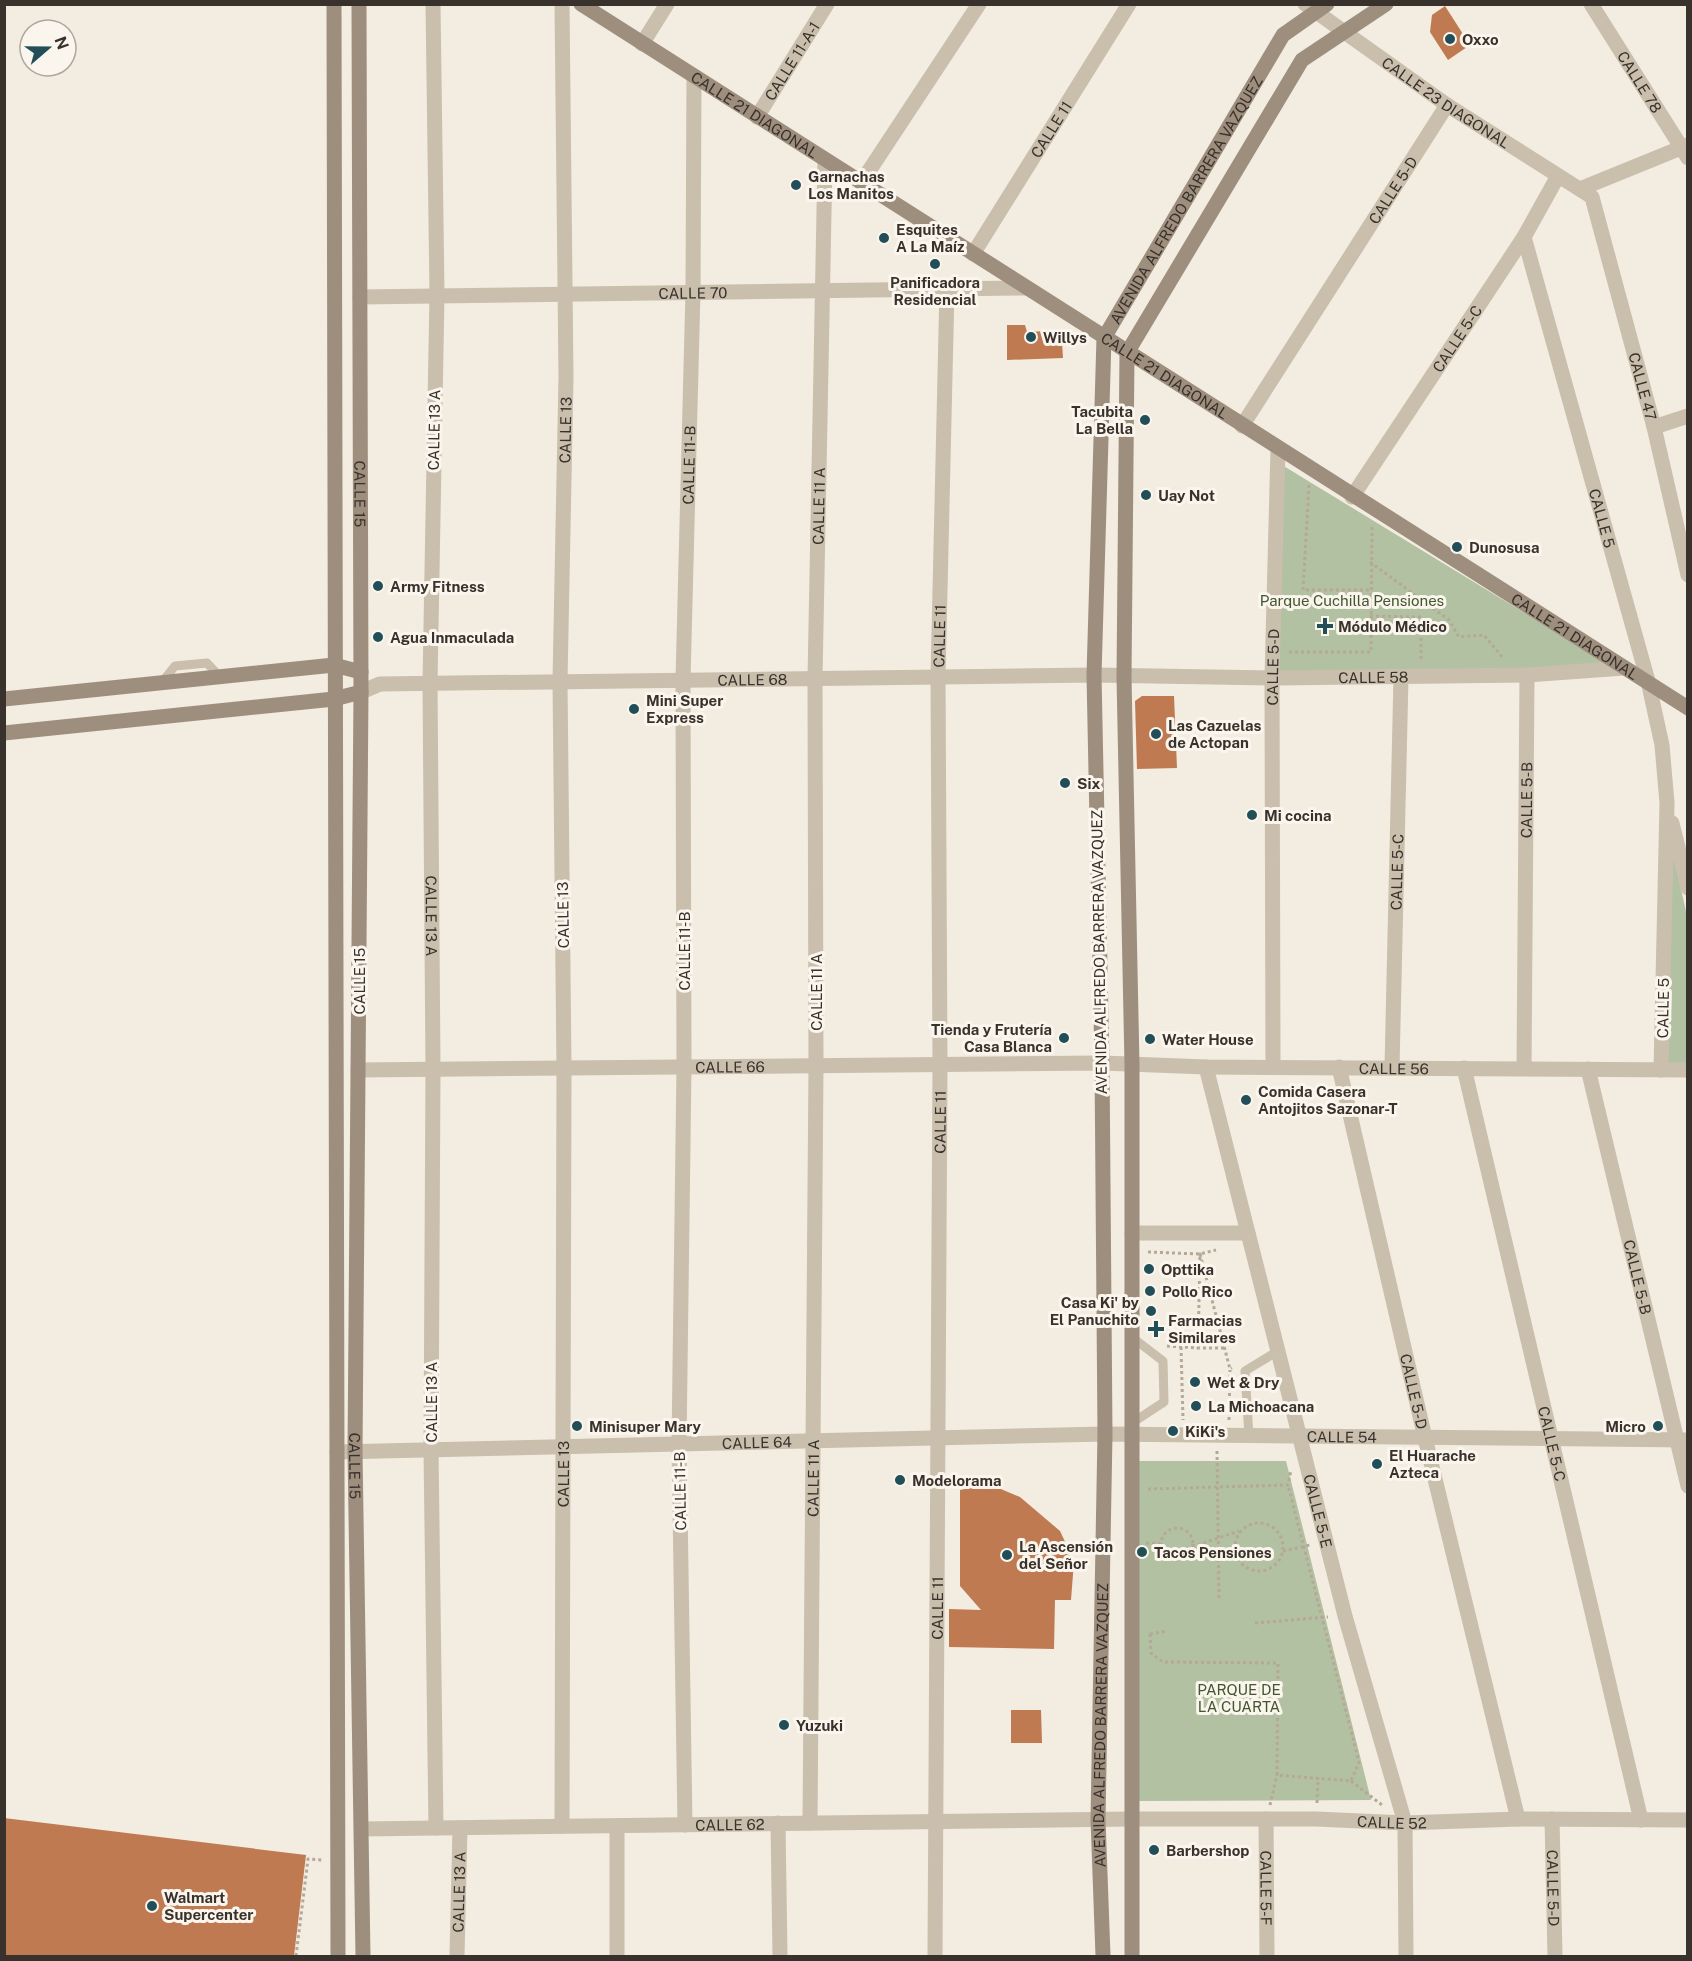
<svg xmlns="http://www.w3.org/2000/svg" width="1692" height="1961" font-family="'Public Sans',sans-serif">
<style>
.green{fill:#b2c1a1}
.building{fill:#c07a51}
.lines{fill:none;stroke-linecap:round;stroke-linejoin:round}
.path{stroke:#b6a897;stroke-width:3;stroke-dasharray:3 3;stroke-linecap:butt}
.lane{stroke:#cabead;stroke-width:9}
.street{stroke:#cabead;stroke-width:15}
.secondary{stroke:#9e8e7e;stroke-width:15}
.poi-dot{fill:#224e58;stroke:#faf5ed;stroke-width:2}
.labels{text-anchor:middle;dominant-baseline:central;stroke-width:6;stroke-linejoin:round;paint-order:stroke}
.poi-label{font-size:15px;font-weight:bold;fill:#39312b;stroke:#faf5ed;text-anchor:start}
.street-label{font-size:15px;fill:#39312b;stroke:#faf5ed}
.park-label{font-size:15px;fill:#435630;stroke:#faf5ed}
</style>
<rect width="100%" height="100%" fill="#f2ece1"/>
<g class="green">
<path d="M1282,465L1610,665L1276,678Z"/>
<path d="M1673,853L1687,916L1688,1064H1667Z"/>
<path d="M1139,1461H1286L1371,1800L1135,1801Z"/>
</g>
<g class="building">
<path d="M1445,6L1470,45L1448,60L1430,32L1432,15Z"/>
<path d="M1007,325H1025L1027,332L1046,331L1062,342L1063,358L1007,360Z"/>
<path d="M1142,696H1174L1177,768L1137,769L1135,701Z"/>
<path d="M989,1484L1020,1497L1060,1531L1074,1561L1071,1600H1055L1054,1649L949,1647V1609L981,1610L960,1586V1490Z"/>
<path d="M1011,1710H1041L1042,1743H1011Z"/>
<path d="M4,1818L306,1855L294,1956H4Z"/>
</g>
<g class="lines">
<g class="path">
<path d="M1309,485L1303,590H1370"/>
<path d="M1370,562L1449,620L1459,637L1484,635L1503,658"/>
<path d="M1370,616L1421,617V659"/>
<path d="M1289,652H1371L1372,527"/>
<path d="M1148,1252L1200,1254L1216,1250"/>
<path d="M1167,1346L1198,1348"/>
<path d="M1181,1347L1183,1420"/>
<path d="M1224,1348H1198L1200,1254L1230,1369L1232,1368"/>
<path d="M1229,1420L1230,1370"/>
<path d="M1217,1451L1219,1600"/>
<path d="M1148,1489L1288,1485L1291,1470"/>
<circle cx="1259" cy="1547" r="24"/>
<circle cx="1177" cy="1544" r="16"/>
<path d="M1146,1543L1161,1544"/>
<path d="M1192,1547L1239,1531"/>
<path d="M1283,1551L1310,1545"/>
<path d="M1255,1623L1328,1617"/>
<path d="M1150,1634L1151,1653L1163,1662L1278,1663L1277,1775L1351,1781L1359,1762L1288,1485"/>
<path d="M1150,1634L1168,1631"/>
<path d="M1351,1781L1382,1805"/>
<path d="M1317,1803L1318,1778"/>
<path d="M1270,1805L1277,1775"/>
<path d="M296,1956L308,1859L322,1860"/>
</g>
<g class="lane">
<path d="M162,682L175,666L207,663L220,677"/>
<path d="M1132,1423L1164,1402L1163,1361L1133,1338"/>
<path d="M1249,1437L1245,1371L1278,1351"/>
</g>
<g class="street">
<path id="s1" d="M433,4L437,294L430,683L433,1069L431,1450L436,1828"/>
<path id="s2" d="M1305,4L1447,105L1592,197L1654,427L1688,575"/>
<path id="s3" d="M1591,4L1688,158"/>
<path d="M642,44L667,4"/>
<path id="s4" d="M757,117L827,4"/>
<path d="M861,183L979,4"/>
<path d="M1580,189L1688,145"/>
<path id="s5" d="M1524,237L1648,681L1662,745L1667,803L1661,1070"/>
<path id="s6" d="M973,254L1129,4"/>
<path id="s7" d="M360,297L1025,288"/>
<path id="s8" d="M1242,426L1447,105"/>
<path d="M1654,427L1688,416"/>
<path id="s9" d="M1352,497L1524,237L1558,176"/>
<path id="s10" d="M361,692L380,684L1094,675L1276,678L1527,675L1624,668"/>
<path d="M1672,823L1688,888"/>
<path id="s11" d="M1273,1066L1272,678L1278,449"/>
<path id="s12" d="M1206,1067L1345,1616L1405,1823L1406,1956"/>
<path id="s13" d="M1339,1067L1425,1438L1518,1819"/>
<path id="s14" d="M1392,1067L1401,677"/>
<path id="s15" d="M1464,1068L1641,1820"/>
<path id="s16" d="M1524,1068L1527,675"/>
<path id="s17" d="M1588,1069L1688,1486"/>
<path id="s18" d="M358,1070L1102,1063L1206,1067L1688,1070"/>
<path d="M1132,1233H1248"/>
<path id="s19" d="M337,1452L1105,1434L1688,1440"/>
<path id="s20" d="M1266,1819L1267,1956"/>
<path id="s21" d="M1552,1819L1555,1956"/>
<path d="M778,1823L780,1956"/>
<path id="s22" d="M810,1823L816,1066L815,678L825,160"/>
<path id="s23" d="M685,1825L679,1444L684,1067L683,680L693,291L694,77"/>
<path id="s24" d="M562,1826L564,1068L560,681L566,377L562,4"/>
<path d="M617,1826V1956"/>
<path id="s25" d="M362,1829L1130,1819H1316L1405,1823L1518,1819L1688,1820"/>
<path id="s26" d="M457,1956L460,1828"/>
<path id="s27" d="M935,1956L940,1064L938,677L947,289"/>
</g>
<g class="secondary">
<path d="M334,4L338,1956"/>
<path id="s28" d="M359,4L361,692L355,1452L363,1956"/>
<path id="s29" d="M581,4L1688,708"/>
<path d="M4,699L334,665L361,672"/>
<path d="M4,733L334,699L361,692"/>
<path id="s30" d="M1103,1956L1098,1819L1105,1434L1102,1063L1094,675L1104,338L1283,35L1327,4"/>
<path d="M1132,1956V1065L1124,677L1127,353L1302,60L1386,4"/>
</g>
</g>
<g class="poi-dot">
<circle cx="1450" cy="39" r="6"/>
<circle cx="796" cy="185" r="6"/>
<circle cx="884" cy="238" r="6"/>
<circle cx="935" cy="264" r="6"/>
<circle cx="1031" cy="337" r="6"/>
<circle cx="1145" cy="420" r="6"/>
<circle cx="1146" cy="495" r="6"/>
<circle cx="1457" cy="547" r="6"/>
<circle cx="378" cy="586" r="6"/>
<path d="M1322 617h6v6h6v6h-6v6h-6v-6h-6v-6h6z"/>
<circle cx="378" cy="637" r="6"/>
<circle cx="634" cy="709" r="6"/>
<circle cx="1156" cy="734" r="6"/>
<circle cx="1065" cy="783" r="6"/>
<circle cx="1252" cy="815" r="6"/>
<circle cx="1064" cy="1038" r="6"/>
<circle cx="1150" cy="1039" r="6"/>
<circle cx="1246" cy="1100" r="6"/>
<circle cx="1149" cy="1269" r="6"/>
<circle cx="1150" cy="1291" r="6"/>
<circle cx="1151" cy="1311" r="6"/>
<path d="M1153 1320h6v6h6v6h-6v6h-6v-6h-6v-6h6z"/>
<circle cx="1195" cy="1382" r="6"/>
<circle cx="1196" cy="1406" r="6"/>
<circle cx="577" cy="1426" r="6"/>
<circle cx="1658" cy="1426" r="6"/>
<circle cx="1173" cy="1431" r="6"/>
<circle cx="1377" cy="1464" r="6"/>
<circle cx="900" cy="1480" r="6"/>
<circle cx="1142" cy="1552" r="6"/>
<circle cx="1007" cy="1555" r="6"/>
<circle cx="784" cy="1725" r="6"/>
<circle cx="1154" cy="1850" r="6"/>
<circle cx="152" cy="1906" r="6"/>
</g>
<g class="labels">
<g class="poi-label">
<text x="1462" y="39">Oxxo</text>
<text x="808" y="176">Garnachas<tspan x="808" dy="17">Los Manitos</tspan></text>
<text x="896" y="229">Esquites<tspan x="896" dy="17">A La Maíz</tspan></text>
<text x="935" y="282" text-anchor="middle">Panificadora<tspan x="935" dy="17">Residencial</tspan></text>
<text x="1043" y="337">Willys</text>
<text x="1133" y="411" text-anchor="end">Tacubita<tspan x="1133" dy="17">La Bella</tspan></text>
<text x="1158" y="495">Uay Not</text>
<text x="1469" y="547">Dunosusa</text>
<text x="390" y="586">Army Fitness</text>
<text x="1338" y="626">Módulo Médico</text>
<text x="390" y="637">Agua Inmaculada</text>
<text x="646" y="700">Mini Super<tspan x="646" dy="17">Express</tspan></text>
<text x="1168" y="725">Las Cazuelas<tspan x="1168" dy="17">de Actopan</tspan></text>
<text x="1077" y="783">Six</text>
<text x="1264" y="815">Mi cocina</text>
<text x="1052" y="1029" text-anchor="end">Tienda y Frutería<tspan x="1052" dy="17">Casa Blanca</tspan></text>
<text x="1162" y="1039">Water House</text>
<text x="1258" y="1091">Comida Casera<tspan x="1258" dy="17">Antojitos Sazonar-T</tspan></text>
<text x="1161" y="1269">Opttika</text>
<text x="1162" y="1291">Pollo Rico</text>
<text x="1139" y="1302" text-anchor="end">Casa Ki' by<tspan x="1139" dy="17">El Panuchito</tspan></text>
<text x="1168" y="1320">Farmacias<tspan x="1168" dy="17">Similares</tspan></text>
<text x="1207" y="1382">Wet &amp; Dry</text>
<text x="1208" y="1406">La Michoacana</text>
<text x="589" y="1426">Minisuper Mary</text>
<text x="1646" y="1426" text-anchor="end">Micro</text>
<text x="1185" y="1431">KiKi's</text>
<text x="1389" y="1455">El Huarache<tspan x="1389" dy="17">Azteca</tspan></text>
<text x="912" y="1480">Modelorama</text>
<text x="1019" y="1546">La Ascensión<tspan x="1019" dy="17">del Señor</tspan></text>
<text x="1154" y="1552">Tacos Pensiones</text>
<text x="796" y="1725">Yuzuki</text>
<text x="1166" y="1850">Barbershop</text>
<text x="164" y="1897">Walmart<tspan x="164" dy="17">Supercenter</tspan></text>
</g>
<g class="street-label">
<text stroke="none"><textPath href="#s4" startOffset="66">CALLE 11-A-1</textPath></text>
<text stroke="none"><textPath href="#s3" startOffset="92">CALLE 78</textPath></text>
<text stroke="none"><textPath href="#s2" startOffset="172">CALLE 23 DIAGONAL</textPath></text>
<text stroke="none"><textPath href="#s29" startOffset="206">CALLE 21 DIAGONAL</textPath></text>
<text stroke="none"><textPath href="#s6" startOffset="147">CALLE 11</textPath></text>
<text stroke="none"><textPath href="#s8" startOffset="280">CALLE 5-D</textPath></text>
<text stroke="none"><textPath href="#s30" startOffset="1779">AVENIDA ALFREDO BARRERA VAZQUEZ</textPath></text>
<text stroke="none"><textPath href="#s7" startOffset="333">CALLE 70</textPath></text>
<text stroke="none"><textPath href="#s9" startOffset="190">CALLE 5-C</textPath></text>
<text stroke="none"><textPath href="#s29" startOffset="692">CALLE 21 DIAGONAL</textPath></text>
<text stroke="none"><textPath href="#s2" startOffset="542">CALLE 47</textPath></text>
<text stroke="none"><textPath href="#s24" startOffset="1396">CALLE 13</textPath></text>
<text transform="translate(434 430) rotate(-89)">CALLE 13 A</text>
<text stroke="none"><textPath href="#s23" startOffset="1360">CALLE 11-B</textPath></text>
<text stroke="none"><textPath href="#s28" startOffset="490">CALLE 15</textPath></text>
<text stroke="none"><textPath href="#s22" startOffset="1317">CALLE 11 A</textPath></text>
<text stroke="none"><textPath href="#s5" startOffset="292">CALLE 5</textPath></text>
<text stroke="none"><textPath href="#s29" startOffset="1178">CALLE 21 DIAGONAL</textPath></text>
<text stroke="none"><textPath href="#s27" startOffset="1320">CALLE 11</textPath></text>
<text stroke="none"><textPath href="#s11" startOffset="399">CALLE 5-D</textPath></text>
<text stroke="none"><textPath href="#s10" startOffset="1014">CALLE 58</textPath></text>
<text stroke="none"><textPath href="#s10" startOffset="393">CALLE 68</textPath></text>
<text stroke="none"><textPath href="#s16" startOffset="268">CALLE 5-B</textPath></text>
<text stroke="none"><textPath href="#s14" startOffset="195">CALLE 5-C</textPath></text>
<text transform="translate(563 915) rotate(-91)">CALLE 13</text>
<text stroke="none"><textPath href="#s1" startOffset="912">CALLE 13 A</textPath></text>
<text transform="translate(684 951) rotate(-90)">CALLE 11-B</text>
<text transform="translate(1099 952) rotate(-91)">AVENIDA ALFREDO BARRERA VAZQUEZ</text>
<text transform="translate(359 981) rotate(-90)">CALLE 15</text>
<text transform="translate(816 992) rotate(-90)">CALLE 11 A</text>
<text transform="translate(1663 1008) rotate(-89)">CALLE 5</text>
<text stroke="none"><textPath href="#s18" startOffset="372">CALLE 66</textPath></text>
<text stroke="none"><textPath href="#s18" startOffset="1036">CALLE 56</textPath></text>
<text stroke="none"><textPath href="#s27" startOffset="834">CALLE 11</textPath></text>
<text stroke="none"><textPath href="#s17" startOffset="214">CALLE 5-B</textPath></text>
<text stroke="none"><textPath href="#s13" startOffset="333">CALLE 5-D</textPath></text>
<text transform="translate(431 1402) rotate(-90)">CALLE 13 A</text>
<text stroke="none"><textPath href="#s19" startOffset="1005">CALLE 54</textPath></text>
<text stroke="none"><textPath href="#s19" startOffset="420">CALLE 64</textPath></text>
<text stroke="none"><textPath href="#s15" startOffset="386">CALLE 5-C</textPath></text>
<text stroke="none"><textPath href="#s28" startOffset="1462">CALLE 15</textPath></text>
<text stroke="none"><textPath href="#s24" startOffset="352">CALLE 13</textPath></text>
<text stroke="none"><textPath href="#s22" startOffset="345">CALLE 11 A</textPath></text>
<text transform="translate(680 1491) rotate(-91)">CALLE 11-B</text>
<text stroke="none"><textPath href="#s12" startOffset="458">CALLE 5-E</textPath></text>
<text stroke="none"><textPath href="#s27" startOffset="348">CALLE 11</textPath></text>
<text stroke="none"><textPath href="#s30" startOffset="231">AVENIDA ALFREDO BARRERA VAZQUEZ</textPath></text>
<text stroke="none"><textPath href="#s25" startOffset="1030">CALLE 52</textPath></text>
<text stroke="none"><textPath href="#s25" startOffset="368">CALLE 62</textPath></text>
<text stroke="none"><textPath href="#s20" startOffset="69">CALLE 5-F</textPath></text>
<text stroke="none"><textPath href="#s21" startOffset="69">CALLE 5-D</textPath></text>
<text stroke="none"><textPath href="#s26" startOffset="64">CALLE 13 A</textPath></text>
</g>
<g class="park-label">
<text x="1352" y="600">Parque Cuchilla Pensiones</text>
<text x="1239" y="1689">PARQUE DE<tspan x="1239" dy="17">LA CUARTA</tspan></text>
</g>
</g>
<rect width="1692" height="1961" fill="none" stroke="#39312b" stroke-width="12"/>
<g transform="translate(48 48) rotate(70)"><circle r="28" fill="#faf5ed" stroke="#ada79f" stroke-width="1.5"/>
<path d="M0-4.5L10 22L0 15L-10 22Z" fill="#224e58"/>
<text y="-9" font-size="16" font-weight="bold" text-anchor="middle" fill="#39312b">N</text>
</g>
</svg>
